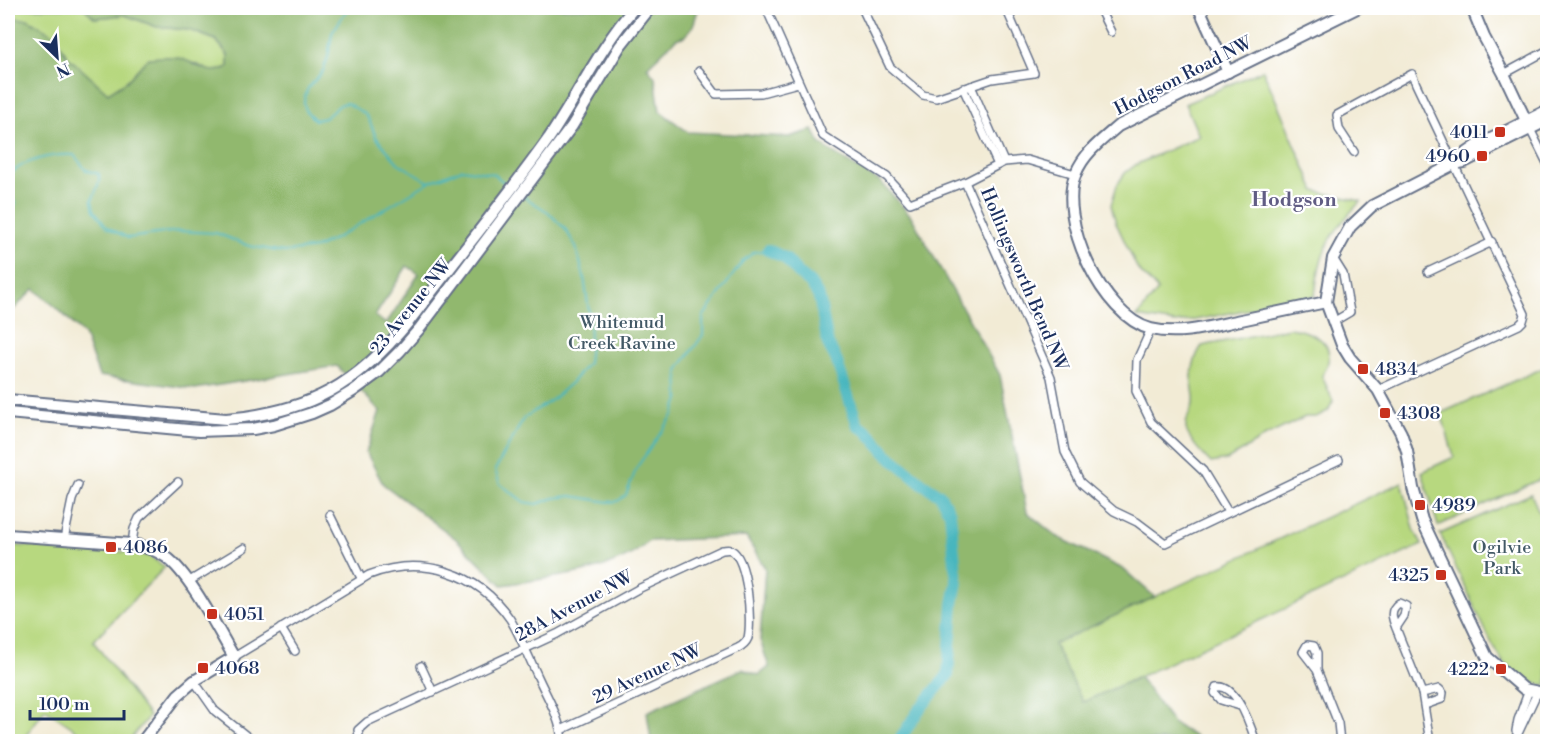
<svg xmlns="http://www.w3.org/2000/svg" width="1555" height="749" font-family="'Libre Bodoni',serif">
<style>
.green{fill:#b7d87f;stroke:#69846e;stroke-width:1.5}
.forest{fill:#91b86e;stroke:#567466;stroke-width:1.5;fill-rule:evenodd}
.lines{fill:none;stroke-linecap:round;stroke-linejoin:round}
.stream{stroke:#47b6be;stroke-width:2}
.river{stroke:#47b6be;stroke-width:12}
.street-casing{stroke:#667188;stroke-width:10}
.secondary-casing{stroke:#667188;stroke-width:14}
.street{stroke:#fff;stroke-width:7}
.secondary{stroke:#fff;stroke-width:10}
.poi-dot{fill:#c8321e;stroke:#fff;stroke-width:2}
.labels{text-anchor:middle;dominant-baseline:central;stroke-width:4.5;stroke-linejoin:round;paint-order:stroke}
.street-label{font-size:18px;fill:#1b2f5e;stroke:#fff}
.poi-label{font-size:18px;fill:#1b2f5e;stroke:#fff;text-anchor:start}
.park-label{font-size:18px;fill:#425966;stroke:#fff}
.neighbourhood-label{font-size:20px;font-weight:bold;fill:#615d84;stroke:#fff}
</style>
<rect width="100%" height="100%" fill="#fff"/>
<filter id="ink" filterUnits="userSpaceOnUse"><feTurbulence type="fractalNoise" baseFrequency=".0167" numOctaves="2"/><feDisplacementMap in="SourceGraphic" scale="12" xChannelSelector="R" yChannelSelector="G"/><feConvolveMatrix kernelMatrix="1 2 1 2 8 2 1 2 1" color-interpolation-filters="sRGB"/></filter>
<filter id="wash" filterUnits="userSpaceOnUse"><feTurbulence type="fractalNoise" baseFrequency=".008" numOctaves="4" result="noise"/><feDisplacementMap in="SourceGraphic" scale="24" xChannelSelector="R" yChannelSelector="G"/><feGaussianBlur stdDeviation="1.35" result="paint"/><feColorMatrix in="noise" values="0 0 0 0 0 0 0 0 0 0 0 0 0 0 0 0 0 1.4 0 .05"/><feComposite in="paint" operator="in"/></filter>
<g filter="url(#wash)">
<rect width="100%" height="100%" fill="#f2ebd5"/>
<g class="green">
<path d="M8,8H84L95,18L125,15L157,27L189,30L216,40L228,55V67C207,78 208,66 192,63C178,60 162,60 148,58L127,81L107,94L68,57L53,34L28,20L8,18Z"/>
<path d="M1263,70L1315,191L1361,201C1332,231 1318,253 1315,296L1190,321L1175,323L1137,317L1158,290L1138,270L1116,223L1111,205L1117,185L1125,173L1137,164L1199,136L1185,104Z"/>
<path d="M1289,328C1317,332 1341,345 1322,376L1333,401L1328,411L1316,417H1305L1266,436L1227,460L1211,463C1204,456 1187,438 1186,428C1185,418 1192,410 1194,401C1195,395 1192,388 1192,382C1191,371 1195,355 1202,346Z"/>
<path d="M1547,364V476L1438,526L1422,472L1454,457L1441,413L1541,369Z"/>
<path d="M1402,482L1414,529L1422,545L1083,703L1053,644Z"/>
<path d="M1531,494L1547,530V685L1537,684L1518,676L1503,662L1492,644L1440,534Z"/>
<path d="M8,545L129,552L149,556L165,567L93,641L149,716L129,741H92L45,709L22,741H8Z"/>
</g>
<path class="forest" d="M84,8H695L698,10L693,26L685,36L676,39L647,67L655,77L660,111L688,132L789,137L813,130L820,143L834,154L881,182L911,216L1000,375L1027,512L1056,536L1123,569L1155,597L1054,644L1083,702L1139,677L1173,723L1202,741H651L647,712L742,669L759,675L769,667L760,640L765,568L746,537L649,541C616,574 546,578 502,585L456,539L383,484L366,452L380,411L337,366L195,389L99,376L84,335L58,309L34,289L8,315V18L28,19L53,34L68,57L108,93L127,81L148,58C156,58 165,56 173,57C195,59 206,79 228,67V55L216,40L189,30L157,27L125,15L95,18ZM407,266L419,274L386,324L375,316Z"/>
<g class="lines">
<g class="stream">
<path d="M348,8L332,33L328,57L323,71L308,88L305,96L304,103L306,111L315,120L325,118L341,104L347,103L365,114L369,120L376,137L398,163L429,182L462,169L494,174L508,186"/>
<path d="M8,178C19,160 53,154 74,155L86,170L99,174V182L92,201L94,210L107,227L128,238L178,231L216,233L249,246L284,252L316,248L338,237L429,182"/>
<path d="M8,193L16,204L8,215"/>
<path d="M523,196L548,212L566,230L576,247L584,277L589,312L590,344L588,363L572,382L552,400L524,418L495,470L500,484L524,502L537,504L554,498L571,496L609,502L618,501L626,495L637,467L674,414L679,399L678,370L703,335V317L743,261L754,252L768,250"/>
</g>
<path class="river" d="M768,250L785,258L799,274L810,283L819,297L828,344L836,359L858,426L866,430L887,454L923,484L940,495L950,513L957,582L953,604L948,675L919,710L898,742"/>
</g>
</g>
<g filter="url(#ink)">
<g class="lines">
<defs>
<g id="street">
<path d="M766,8L823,136L887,177L910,203L965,182L1004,162L1027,160L1075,174"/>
<path d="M862,8L890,67L923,95L936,98L992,79L1034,73L1006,8"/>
<path d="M1099,8L1111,32"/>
<path d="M699,71L716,94L761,93L798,83"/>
<path d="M1504,74L1548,50"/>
<path d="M971,86L1004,162"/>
<path d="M963,88L998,165"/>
<path d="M1530,129L1548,165"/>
<path d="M1354,152L1339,129L1337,115L1412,74L1416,84L1525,314L1523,321L1519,325L1378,390"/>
<path d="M965,182L1051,377L1065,452L1080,482L1114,511L1137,522L1165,543L1339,460"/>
<path d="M1428,272L1492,242"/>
<path d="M1333,322L1350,312L1343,274L1333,258"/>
<path d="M1151,329L1137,360L1136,391L1151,422L1203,471L1228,512"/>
<path d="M330,515L361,578"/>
<path d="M64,539L72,500L78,485"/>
<path d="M132,544L134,529L139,518L178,482"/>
<path d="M188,582L244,548"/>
<path d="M281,628L295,651"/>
<path d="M1396,628L1404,616L1406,606L1399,603C1389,610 1392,618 1396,628L1422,693L1430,742"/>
<path d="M234,657L369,575C422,555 478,572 510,619C521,637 529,658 538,677C547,697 561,719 562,742"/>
<path d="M421,666L433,692"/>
<path d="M1317,670V653L1314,646L1307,645L1303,652L1317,670L1338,723L1340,742"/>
<path d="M194,681L215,711L254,742"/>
<path d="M1422,693L1439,689L1443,693L1442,699L1425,705"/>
<path d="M1240,706L1221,700L1215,693L1217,687C1236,683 1251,727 1256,742"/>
<path d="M1516,731L1518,720L1529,690"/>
<path d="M360,742L358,730L367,722L557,634L638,589L722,550C725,550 728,549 731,550C748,558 752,622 748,638C746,643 742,646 738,648L561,730"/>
<path d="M1514,742L1537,693"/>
</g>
<g id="secondary">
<path d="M1199,8L1228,72"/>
<path d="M1472,8L1484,37L1504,74L1530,129"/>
<path d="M1548,120L1464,162L1454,164L1372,206L1350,227L1333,258L1326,302L1342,345L1350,358L1378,390L1401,433L1407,451L1413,488L1422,520L1487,657L1524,689L1548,694"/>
<path d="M1458,159L1477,146L1548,110"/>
<path d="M1326,302C1298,308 1270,314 1241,320C1212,326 1181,336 1151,329C1103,317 1056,218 1076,173C1084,153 1102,140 1118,126L1357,8"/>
<path d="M8,400L226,419C310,412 357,385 410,320C456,259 505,200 549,138C578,95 600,47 634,8"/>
<path d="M8,413L199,431L253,429L274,425L312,413L330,405L353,391L379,372L400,351L420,328L554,150L572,126L620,46L650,8"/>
<path d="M8,535L132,544C144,546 156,550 166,557C190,574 218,630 234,657L194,681L178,695L142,742"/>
</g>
</defs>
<use href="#street" class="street-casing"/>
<use href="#secondary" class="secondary-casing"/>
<use href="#street" class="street"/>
<use href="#secondary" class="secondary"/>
</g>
</g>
<g class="poi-dot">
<rect x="1494" y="126" width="12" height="12" rx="3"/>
<rect x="1476" y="150" width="12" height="12" rx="3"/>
<rect x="1357" y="363" width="12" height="12" rx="3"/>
<rect x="1379" y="407" width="12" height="12" rx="3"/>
<rect x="1414" y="499" width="12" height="12" rx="3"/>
<rect x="105" y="541" width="12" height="12" rx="3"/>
<rect x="1435" y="569" width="12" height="12" rx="3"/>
<rect x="206" y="608" width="12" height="12" rx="3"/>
<rect x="197" y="662" width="12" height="12" rx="3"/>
<rect x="1495" y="663" width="12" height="12" rx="3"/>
</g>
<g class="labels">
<g class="street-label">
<text transform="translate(1183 76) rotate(-27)">Hodgson Road NW</text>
<text transform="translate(1024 279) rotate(67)">Hollingsworth Bend NW</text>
<text transform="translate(411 307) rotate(-51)">23 Avenue NW</text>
<text transform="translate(574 606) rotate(-28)">28A Avenue NW</text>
<text transform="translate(647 674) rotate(-25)">29 Avenue NW</text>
</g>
<g class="poi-label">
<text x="1488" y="132" text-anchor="end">4011</text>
<text x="1470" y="156" text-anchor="end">4960</text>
<text x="1375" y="369">4834</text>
<text x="1397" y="413">4308</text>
<text x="1432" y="505">4989</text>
<text x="123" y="547">4086</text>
<text x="1429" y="575" text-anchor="end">4325</text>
<text x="224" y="614">4051</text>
<text x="215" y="668">4068</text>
<text x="1489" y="669" text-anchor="end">4222</text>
</g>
<g class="park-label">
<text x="622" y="322">Whitemud<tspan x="622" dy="21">Creek Ravine</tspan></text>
<text x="1502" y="547">Ogilvie<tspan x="1502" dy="21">Park</tspan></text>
</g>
<g class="neighbourhood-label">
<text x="1294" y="200">Hodgson</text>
</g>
</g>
<rect width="1555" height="749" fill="none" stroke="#fff" stroke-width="30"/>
<g transform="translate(57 57) rotate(155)" stroke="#ffffff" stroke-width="4.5" paint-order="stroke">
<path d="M0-4.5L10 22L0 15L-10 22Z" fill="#1b2f5e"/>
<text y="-9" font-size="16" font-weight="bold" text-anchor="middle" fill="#1b2f5e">N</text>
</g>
<path d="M30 710v9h94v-9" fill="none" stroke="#1b2f5e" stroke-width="3"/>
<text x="39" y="710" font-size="18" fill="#1b2f5e" stroke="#ffffff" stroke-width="4.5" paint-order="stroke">100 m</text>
</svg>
